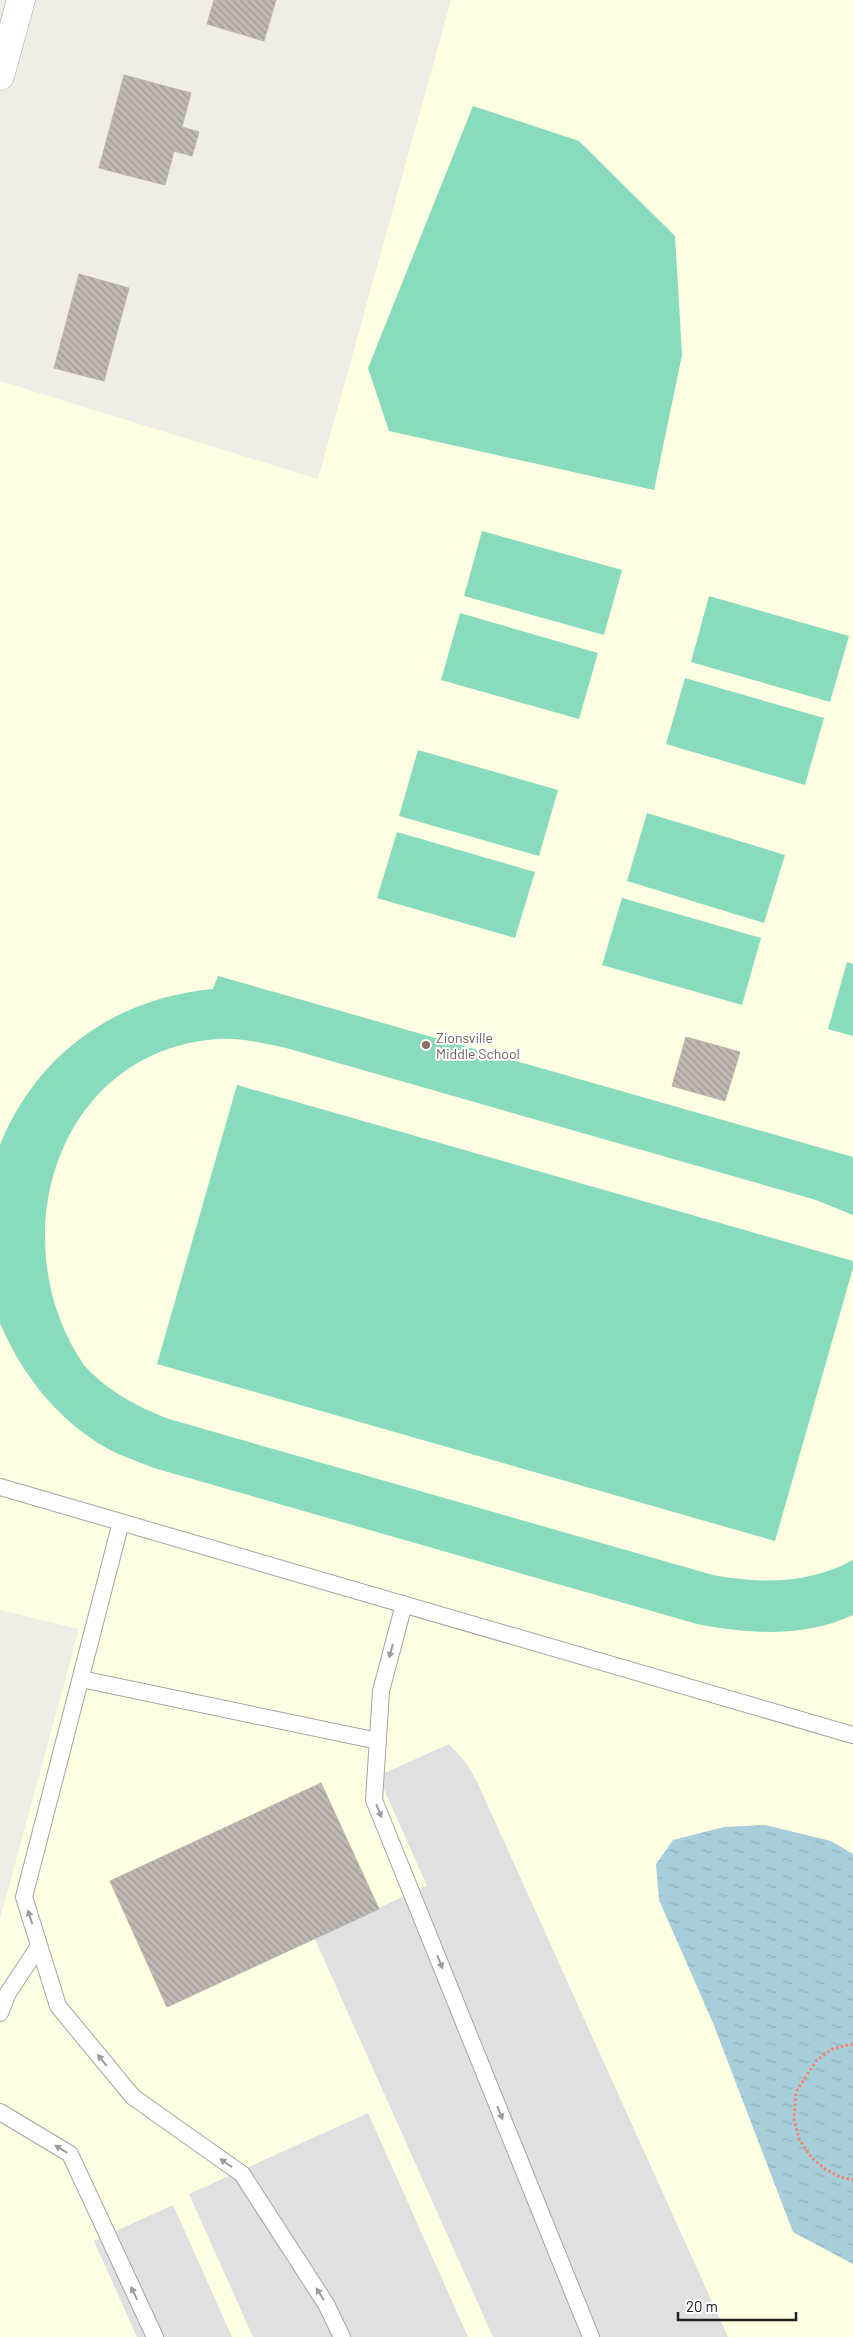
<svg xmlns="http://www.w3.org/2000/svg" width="853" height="2337" font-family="Barlow,sans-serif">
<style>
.education{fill:#fdfee2}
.pitch{fill:#88dbbd}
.parking{fill:#e0e0e0}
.water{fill:url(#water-ripples)}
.building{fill:url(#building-back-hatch);stroke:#c1b4a9}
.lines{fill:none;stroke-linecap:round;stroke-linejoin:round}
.service-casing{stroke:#a4a4a4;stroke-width:18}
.minor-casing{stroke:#a4a4a4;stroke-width:29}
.path{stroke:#f38574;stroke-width:3;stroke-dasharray:2.5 2.5;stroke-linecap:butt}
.service{stroke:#fff;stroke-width:16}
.minor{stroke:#fff;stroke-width:28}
.oneway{fill:#9b9b9b}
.education-dot{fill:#8d6e63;stroke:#fff;stroke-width:2}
.labels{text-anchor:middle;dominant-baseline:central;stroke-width:4;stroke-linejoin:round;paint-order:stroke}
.education-label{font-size:14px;fill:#785e54;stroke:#fff;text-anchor:start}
</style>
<defs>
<pattern id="water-ripples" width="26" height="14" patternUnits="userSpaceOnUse" patternTransform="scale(1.25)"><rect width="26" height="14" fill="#a9cedb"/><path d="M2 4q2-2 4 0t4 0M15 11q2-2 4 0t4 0" fill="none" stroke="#91b1bc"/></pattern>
<pattern id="building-back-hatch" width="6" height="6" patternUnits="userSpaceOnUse" patternTransform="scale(1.25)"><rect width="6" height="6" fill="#c0b9b3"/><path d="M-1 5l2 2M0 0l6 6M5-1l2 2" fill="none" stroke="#9c9691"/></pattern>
</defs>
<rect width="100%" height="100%" fill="#f0ede6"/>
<path class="education" d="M451,0H853V2337H0V1919L79,1629L0,1610V381L318,479Z"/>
<g class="pitch">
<path d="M473,106L579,141L675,236L682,355L654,490L389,431L368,368Z"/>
<path d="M482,531L622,570L604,635L464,596Z"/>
<path d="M709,596L849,636L830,702L691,662Z"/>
<path d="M460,613L598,653L579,719L441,680Z"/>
<path d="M685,678L824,718L805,785L666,744Z"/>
<path d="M418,750L558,790L539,856L399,816Z"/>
<path d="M647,813L785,855L764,923L627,881Z"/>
<path d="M397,832L535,872L515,938L377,898Z"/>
<path d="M622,898L761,938L742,1005L602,965Z"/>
<path d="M847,962L853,964V1036L828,1029Z"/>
<path d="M218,976L853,1157V1215L816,1200L286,1048C263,1043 241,1038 218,1039C55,1050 0,1243 84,1365C107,1391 138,1407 169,1419L713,1575C761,1584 809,1584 853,1560V1615C804,1638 748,1634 697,1624L154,1468C142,1463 130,1459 118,1454C63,1427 23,1378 0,1323V1145C37,1053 116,998 213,989Z"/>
<path d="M237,1085L853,1261V1268L775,1541L157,1364Z"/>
</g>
<g class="parking">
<path d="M449,1744L467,1764L478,1784L728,2337H493L314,1937L427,1886L378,1776Z"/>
<path d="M368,2113L468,2337H253L189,2194Z"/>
<path d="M173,2205L232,2337H137L94,2241Z"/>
</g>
<path class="water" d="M765,1825L831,1841L853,1854V2264L793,2232L713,2023L659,1900L656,1864L673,1840L724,1827Z"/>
<g class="building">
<path d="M214,0H276L264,41L207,24Z"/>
<path d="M124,75L191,93L182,127L199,132L192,156L174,151L165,185L99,168Z"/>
<path d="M79,274L129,288L104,381L54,368Z"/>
<path d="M686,1037L740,1052L725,1101L672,1086Z"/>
<path d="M321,1783L379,1909L167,2007L110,1881Z"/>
</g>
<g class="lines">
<defs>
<g id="service">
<path d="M0,1487L853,1735"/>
<path d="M121,1522L24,1897L58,2006L133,2097L242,2174L326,2304L342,2337"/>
<path d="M404,1604L381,1691L374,1800L591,2337"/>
<path d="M81,1679L378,1741"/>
<path d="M0,2013L8,1993L39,1946"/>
<path d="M0,2112L70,2154L155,2337"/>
</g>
<path id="minor" d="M0,76L21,0"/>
</defs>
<use href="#service" class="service-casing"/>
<use href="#minor" class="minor-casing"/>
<path class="path" d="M853,2044L832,2049L816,2061L796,2092L794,2119L799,2139L811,2157L825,2169L840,2177L853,2180"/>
<use href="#service" class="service"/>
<use href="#minor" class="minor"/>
</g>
<defs><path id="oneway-solid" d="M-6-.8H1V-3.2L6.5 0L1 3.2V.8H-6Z" transform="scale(1.25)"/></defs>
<g class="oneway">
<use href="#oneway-solid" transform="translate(391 1651) rotate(105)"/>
<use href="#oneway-solid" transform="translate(379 1811) rotate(68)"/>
<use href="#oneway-solid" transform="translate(30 1917) rotate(-108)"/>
<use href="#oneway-solid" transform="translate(440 1962) rotate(68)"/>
<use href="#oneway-solid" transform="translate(102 2060) rotate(-129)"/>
<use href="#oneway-solid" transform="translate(500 2113) rotate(68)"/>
<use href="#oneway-solid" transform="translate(61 2149) rotate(-149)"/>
<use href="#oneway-solid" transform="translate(226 2163) rotate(-145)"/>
<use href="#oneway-solid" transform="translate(134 2293) rotate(-115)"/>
<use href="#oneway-solid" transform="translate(320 2294) rotate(-123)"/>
</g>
<circle class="education-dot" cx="426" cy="1045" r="5"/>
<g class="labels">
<g class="education-label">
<text x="436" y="1037">Zionsville<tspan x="436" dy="16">Middle School</tspan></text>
</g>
</g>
<path d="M678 2312v8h118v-8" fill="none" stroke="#202020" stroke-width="2.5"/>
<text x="686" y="2312" font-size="15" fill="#202020" stroke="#ffffff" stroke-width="4" paint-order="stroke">20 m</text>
</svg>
